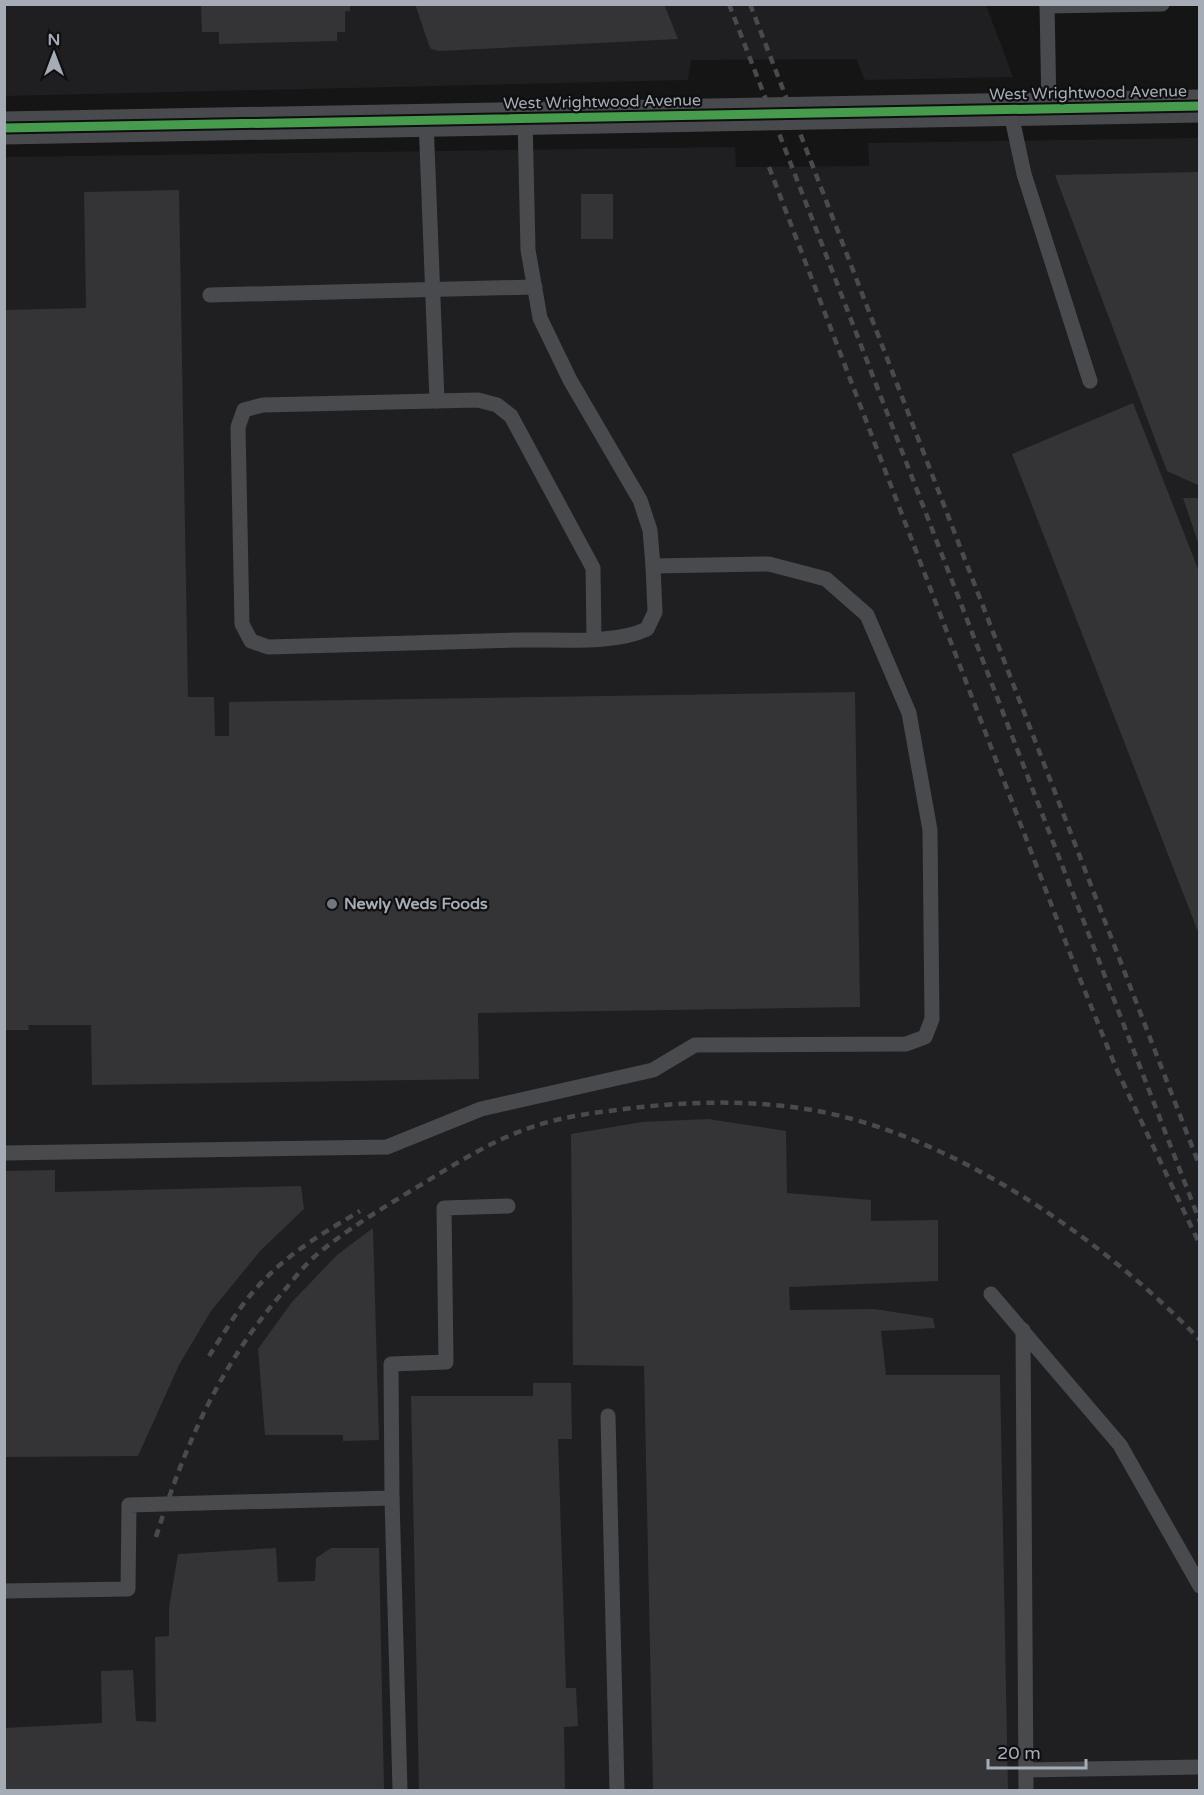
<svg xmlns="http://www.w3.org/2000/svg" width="1204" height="1795" font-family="'Varela Round',sans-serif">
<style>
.built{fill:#1f1f21}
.building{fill:#343436}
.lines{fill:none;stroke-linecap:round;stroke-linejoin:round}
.service{stroke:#494a4e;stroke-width:15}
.tertiary{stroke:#494a4e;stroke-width:33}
.rail{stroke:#494a4d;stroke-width:4.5;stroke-dasharray:8 6;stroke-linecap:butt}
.cycleway-casing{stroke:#0f0f11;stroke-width:13}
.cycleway{stroke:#469c4c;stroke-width:9}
.poi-dot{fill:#73777e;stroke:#0f0f11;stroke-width:2}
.labels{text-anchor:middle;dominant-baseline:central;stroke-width:4.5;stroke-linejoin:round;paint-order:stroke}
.street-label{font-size:16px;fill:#a6acb6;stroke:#0f0f11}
.poi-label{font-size:16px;font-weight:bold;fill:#a6acb6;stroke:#0f0f11;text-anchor:start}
</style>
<rect width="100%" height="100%" fill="#151515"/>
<g class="built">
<path d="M4,5H986L1013,77L865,80L856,59L691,60L688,80L5,96Z"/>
<path d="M1199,138V1790H5L4,157L735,147L736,167L869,166L868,143Z"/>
</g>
<g class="building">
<path d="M415,4H664L678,39L439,51L431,49L429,45Z"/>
<path d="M201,5H350V11H345V32H337V41L219,44V32H202Z"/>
<path d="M1200,172V486L1167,471L1055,175Z"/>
<path d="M179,190L188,697H214L215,736H229V702L855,692L860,1007L478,1013L479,1079L92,1085L91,1025H28L29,1030H4V310L86,308L84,192Z"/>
<rect x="581" y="194" width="32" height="45"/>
<path d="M1133,403L1200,574L1199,934L1012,454Z"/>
<path d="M1183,498H1200V545H1199Z"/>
<path d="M708,1119L786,1131L787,1193L871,1200V1221L938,1220V1281L789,1287L790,1310L874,1309L933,1318L935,1328L881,1331L886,1375H1000L1008,1790H653L644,1366L573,1365L571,1134L642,1122Z"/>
<path d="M55,1170V1192L301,1186L304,1209L261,1250L211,1311L179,1365L138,1456L4,1457V1171Z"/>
<path d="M373,1228L379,1440L343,1441V1435H265L258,1349L292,1302L337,1255Z"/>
<path d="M533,1383H571L572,1439H558L566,1688H576L578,1726L564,1727L565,1790H419L411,1396H533Z"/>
<path d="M276,1548L278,1582L315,1581L316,1558L331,1548H379L384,1790H4V1728L102,1723L101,1671L133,1670L136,1721L156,1722L155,1637L169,1636V1608L178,1554Z"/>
</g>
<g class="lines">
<g class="service">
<path d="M1047,4L1049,108"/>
<path d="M1047,6L1162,4"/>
<path d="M1010,109L1024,174L1090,381"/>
<path d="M525,118L528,250L540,318L570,380L640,500L650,530L653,566L655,612L647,629C613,645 559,639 520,640C436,642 352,644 268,647L251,641L242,624L238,427L244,410L263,405L478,400L497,405L511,416L593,568L594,638"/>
<path d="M426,120L437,401"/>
<path d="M210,295L535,287"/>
<path d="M4,1153L387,1147L481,1109L653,1070L695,1045L906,1044L925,1037L932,1019L930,830L909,713L867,615L826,579L769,564L653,566"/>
<path d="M991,1294L1120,1445L1200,1586"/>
<path d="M1023,1330L1026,1790"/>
<path d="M608,1416L617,1790"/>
<path d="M4,1591L128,1589L129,1505L392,1498"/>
<path d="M1026,1770L1200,1767"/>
<path d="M400,1790L392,1498L391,1364L446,1362L444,1208L508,1206"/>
</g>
<path class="tertiary" d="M4,128L1200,106"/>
<g class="rail">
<path d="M729,4L1200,1222"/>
<path d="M750,4L1200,1167"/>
<path d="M769,167L1076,969L1116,1068L1200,1245"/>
<path d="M209,1356C226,1330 243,1300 266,1278C292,1251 328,1230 360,1211"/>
<path d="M156,1537C185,1444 220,1365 283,1292C293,1280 303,1267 314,1257C348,1228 386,1206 424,1183C458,1162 492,1141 529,1128C562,1116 599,1112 633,1108C692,1101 753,1100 812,1110C952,1134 1103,1239 1200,1340"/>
</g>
<defs>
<path id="cycleway" d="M4,128L1200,106"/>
</defs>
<use href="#cycleway" class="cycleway-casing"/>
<use href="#cycleway" class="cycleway"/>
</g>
<circle class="poi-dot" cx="332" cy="904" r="6"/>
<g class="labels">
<g class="street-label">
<text transform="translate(1088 93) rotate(-1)">West Wrightwood Avenue</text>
<text transform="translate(602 102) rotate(-1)">West Wrightwood Avenue</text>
</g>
<g class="poi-label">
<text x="344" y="904">Newly Weds Foods</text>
</g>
</g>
<rect width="1204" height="1795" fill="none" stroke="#a6acb6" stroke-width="12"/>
<g transform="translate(54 54)" stroke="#0f0f11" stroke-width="4.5" paint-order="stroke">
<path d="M0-4.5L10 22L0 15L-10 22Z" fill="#a6acb6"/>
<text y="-9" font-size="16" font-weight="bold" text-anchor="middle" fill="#a6acb6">N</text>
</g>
<path d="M988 1759v9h98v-9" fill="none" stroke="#a6acb6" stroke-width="3"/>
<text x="997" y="1759" font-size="18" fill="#a6acb6" stroke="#0f0f11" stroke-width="4.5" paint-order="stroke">20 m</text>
</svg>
